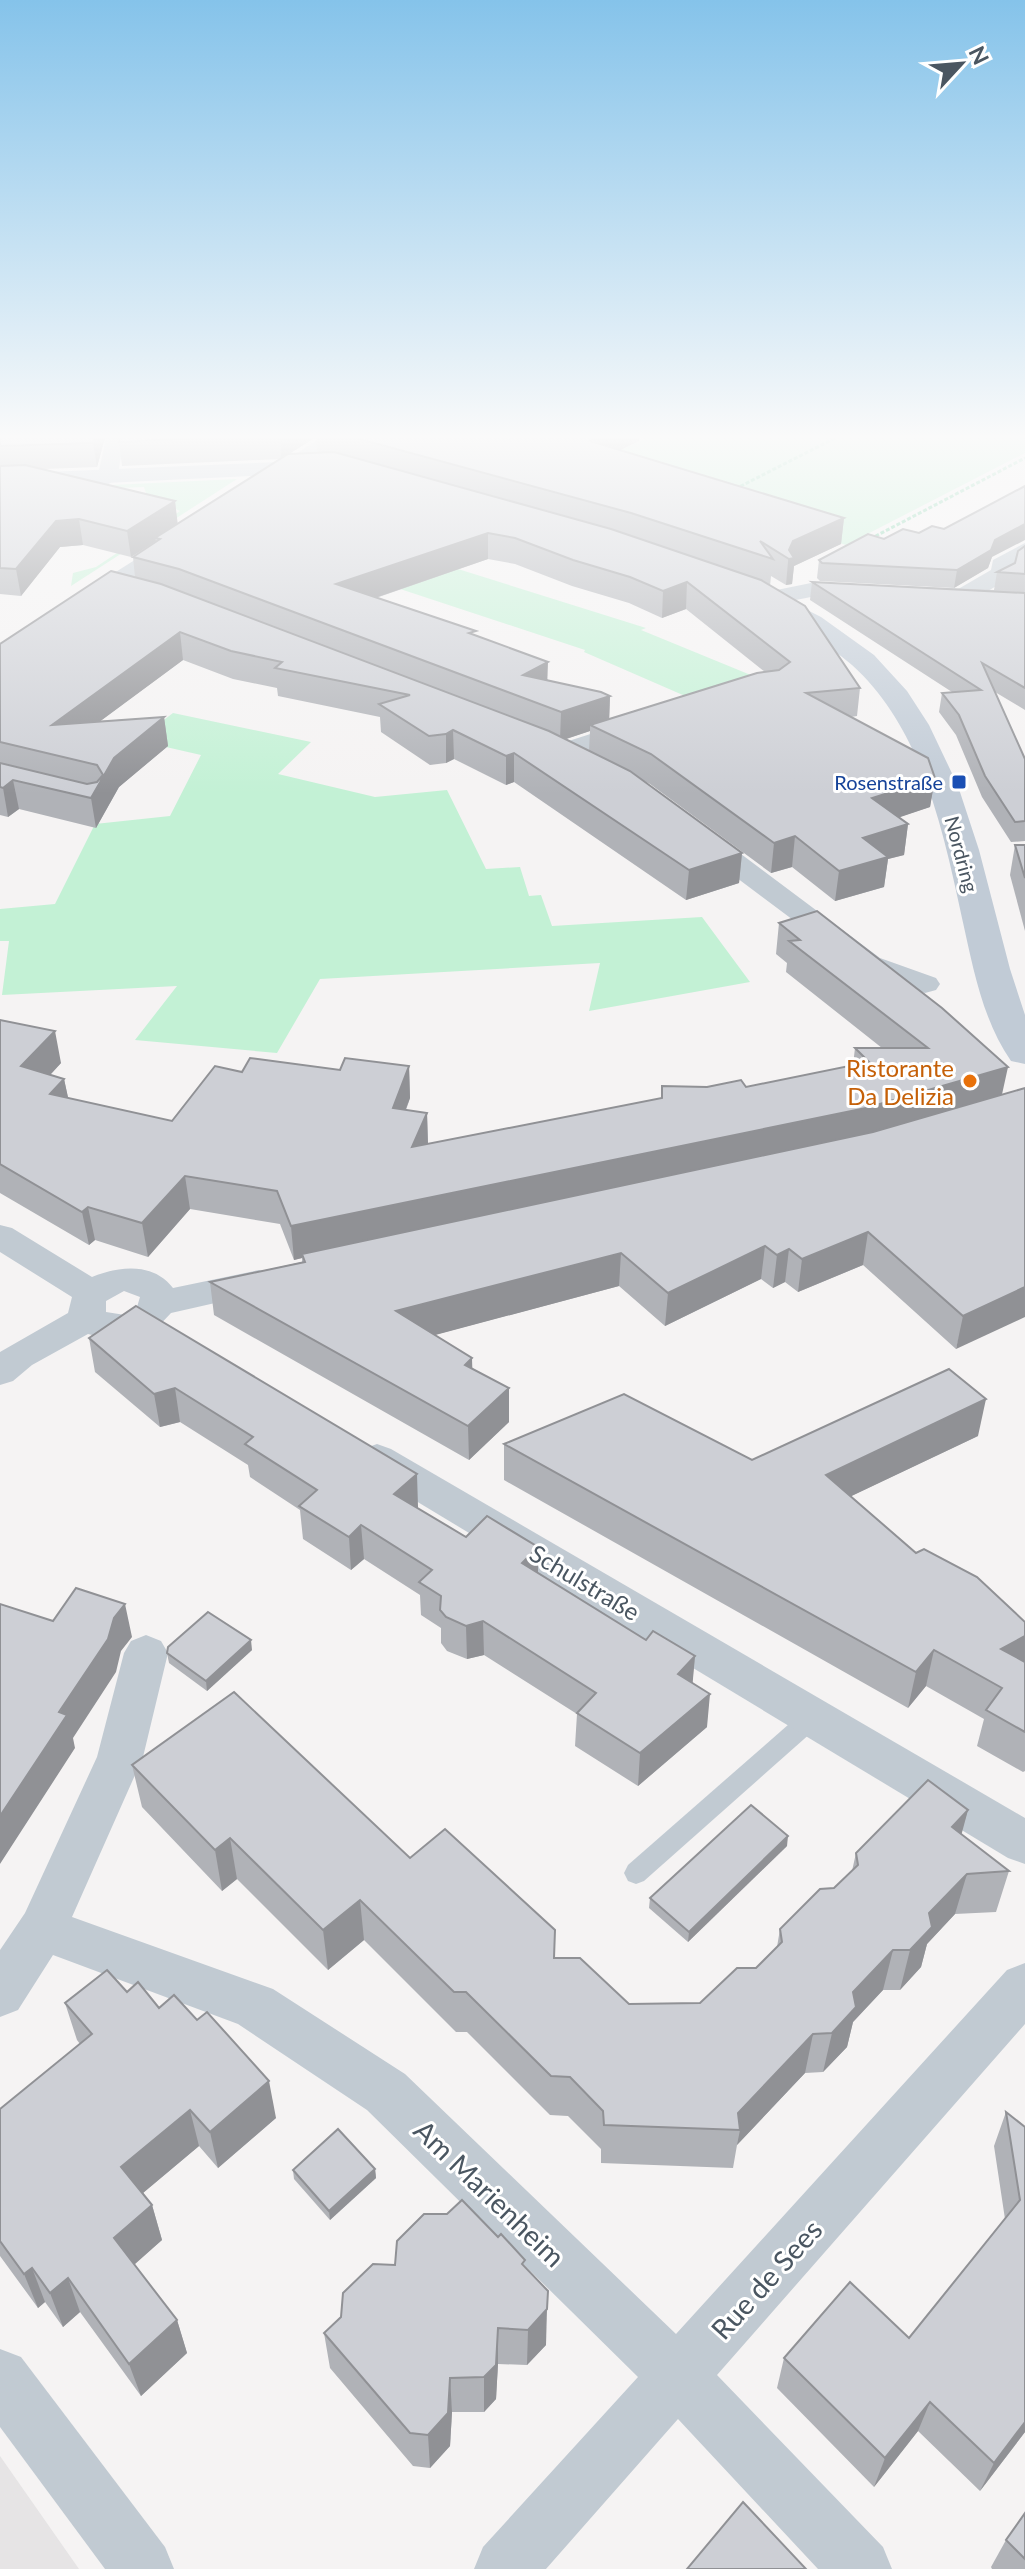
<svg xmlns="http://www.w3.org/2000/svg" width="1025" height="2569" font-family="Lato,sans-serif">
<style>
.education{fill:#e6e4e5}
.green{fill:#c3f1d5}
.lines{fill:none;stroke-linecap:round;stroke-linejoin:round}
.path{stroke:#7ad0a6;stroke-width:3;stroke-dasharray:4 2;stroke-linecap:butt}
.lane{fill:#c1cad2;fill-rule:evenodd}
.street{fill:#c1cad2;fill-rule:evenodd}
.secondary{fill:#c1cbd6;fill-rule:evenodd}
.wall{fill:#b0b2b7;fill-rule:evenodd}
.shaded-wall{fill:#909195}
.building{fill:#cdcfd5;stroke:#909195;stroke-width:2}
.transit-dot{fill:#1a4fb4;stroke:#fff;stroke-width:3}
.food-dot{fill:#e8710a;stroke:#fff;stroke-width:3}
.labels{text-anchor:middle;dominant-baseline:central;stroke-width:6;stroke-linejoin:round;paint-order:stroke}
.far-transit-label{font-size:20px;fill:#164399;stroke:#fff;text-anchor:end}
.far-street-label{font-size:20px;fill:#4a5661;stroke:#fff}
.food-label{font-size:24px;fill:#c56008;stroke:#fff;text-anchor:end}
.street-label{font-size:24px;fill:#4a5661;stroke:#fff}
.near-street-label{font-size:28px;fill:#4a5661;stroke:#fff}
</style>
<rect width="100%" height="100%" fill="#f5f3f3"/>
<path class="education" d="M0,2456L79,2569H0Z"/>
<g class="green">
<path d="M655,434H1025V453L846,545L589,465Z"/>
<path d="M237,479L71,586L73,573L96,567L180,511L147,496L144,487L90,489V486Z"/>
<path d="M426,559L646,628L641,630L758,678L692,699L584,652L585,650L382,583Z"/>
<path d="M173,713L311,742L278,774L375,797L447,790L486,869L520,867L529,896L541,895L552,926L702,917L750,982L589,1011L600,963L320,979L277,1053L135,1040L177,986L2,995L9,941H0V909L55,904L95,824L170,816L201,755L166,747L127,748Z"/>
</g>
<g class="lines">
<g class="path">
<path d="M735,489L843,434"/>
<path d="M870,539L1025,458"/>
</g>
<path class="lane" d="M813,1708L821,1710L824,1717L821,1724L644,1881L636,1884L628,1881L624,1873L628,1865L805,1710Z"/>
<g class="street">
<path d="M107,434H125L117,479L107,485L97,479Z"/>
<path d="M326,434H348L277,484H263L260,480L263,476Z"/>
<path d="M176,534L186,540L183,544L8,660L0,662V645Z"/>
<path d="M1025,543V558L1012,567L1010,578L969,602H953L950,597L953,592L991,570L993,560Z"/>
<path d="M811,583L860,585L871,592L860,599L811,597L770,605L759,598L762,593Z"/>
<path d="M637,719L646,721L649,726L646,731L559,760L550,757L546,752L550,747Z"/>
<path d="M703,831L713,833L880,958L936,978L940,984L936,990L925,993L860,970L693,845L690,839L693,833Z"/>
<path d="M0,1225L12,1228L92,1277C119,1266 153,1262 173,1288L259,1270L272,1274L277,1282L272,1290L171,1313L153,1332L128,1340L116,1341L88,1334L32,1365L13,1381L0,1385V1352L68,1313L72,1297L0,1252ZM124,1291L140,1297L137,1307L125,1315L106,1312V1301Z"/>
<path d="M377,1444L391,1449L1025,1818V1864L1008,1858L363,1469L357,1459L363,1449Z"/>
<path d="M146,1635L161,1641L168,1653L143,1757L72,1917L273,1989L405,2074L676,2334L1007,1970L1025,1963V2024L717,2375L883,2547L892,2569H818L678,2419L546,2569H474L483,2547L638,2377L367,2110L238,2024L53,1955L18,2010L0,2017V1950L25,1913L97,1757L124,1653L131,1641Z"/>
<path d="M0,2349L21,2357L165,2547L174,2569H105L0,2427Z"/>
</g>
<g class="secondary">
<path d="M325,460L333,462L337,467L333,472L0,488V474Z"/>
<path d="M770,591L821,617L874,655L907,691L929,725L958,786L979,850L1010,969L1025,1015V1064L1011,1061C982,1019 973,967 962,918C943,830 922,728 852,665C824,641 792,623 760,605L757,599L760,593Z"/>
</g>
</g>
<g class="wall">
<path d="M0,434H106L97,467L43,469L175,501L177,524L280,459L122,466L119,442L120,434H640L639,441L620,450L844,518L841,544L794,566L792,584L786,585L771,576L770,586L860,688L857,716L851,717L935,778L930,807L899,817L908,824L904,855L888,859L884,887L835,901L792,867L771,873L650,784L640,779L742,853L739,883L686,900L514,782L506,785L454,759L446,763L430,765L381,732L380,717L278,696L277,688L233,679L183,660L100,721L164,717L168,746L119,787L96,828L19,809L8,817L0,815V644L135,577L133,557L156,542L131,557L83,545L60,547L21,596L0,594ZM316,437L317,453L289,454ZM488,559L515,564L572,586L629,603L662,618L686,609L765,672L609,719L610,696L548,680L476,636L376,598ZM590,731L589,751L566,739Z"/>
<path d="M884,539L992,557L988,568L954,588L820,581L817,578L819,560Z"/>
<path d="M1025,546V710L995,692L1025,759V841L1011,842L982,797L956,735L939,712L942,693L952,692L810,600L812,582L994,590L997,572L1015,563Z"/>
<path d="M1015,845H1025V931L1010,875Z"/>
<path d="M779,923L1002,1095L1025,1088L956,1349L863,1265L798,1292L785,1282L773,1288L761,1279L665,1326L619,1286L434,1335L472,1358V1369L509,1388V1422L469,1460L214,1315L210,1282L302,1262V1258L294,1260L280,1224L190,1209L148,1257L95,1240L89,1245L0,1193V1020L61,1063L50,1075L64,1079L68,1098L172,1121L242,1072L340,1070L409,1066L410,1098L406,1110L427,1113L428,1144L661,1098L662,1086L746,1087L853,1065L855,1048H882L786,972L787,963L776,954Z"/>
<path d="M89,1338L418,1507L417,1508L466,1537L538,1547V1573L646,1640L695,1656L692,1683L707,1727L638,1786L575,1746L577,1714L484,1655L467,1659L447,1651L441,1643V1628L421,1615L420,1595L364,1559L351,1570L303,1539L300,1510L250,1477L248,1465L180,1422L160,1427L95,1372Z"/>
<path d="M978,1436L851,1496L916,1553L1025,1622V1771L1023,1772L977,1746L984,1719L926,1686L908,1708L504,1480V1444L752,1460Z"/>
<path d="M252,1650L207,1691L169,1663L167,1653Z"/>
<path d="M132,1765L410,1858L554,1958L629,2004L700,2003L756,1968L777,1947L780,1929L834,1888L852,1871L856,1853L968,1810L961,1834L1009,1871L996,1912L955,1914L927,1944L921,1967L900,1990H883L853,2022L847,2047L823,2072L805,2073L737,2145L733,2168L601,2163V2149L568,2116L550,2115L467,2032H456L364,1940L328,1970L237,1879L222,1891L142,1807Z"/>
<path d="M787,1846L688,1942L649,1908L650,1898Z"/>
<path d="M127,1992L159,2008L276,2118L218,2168L199,2146L143,2193L152,2205L162,2240L134,2264L177,2320L187,2353L141,2396L80,2312L63,2327L45,2302L38,2308L0,2256V2109L80,2044L77,2040L65,2003Z"/>
<path d="M1006,2112L1025,2127V2432L980,2491L918,2431L874,2487L777,2388L784,2358L909,2338L1005,2219L994,2146Z"/>
<path d="M375,2169L376,2178L330,2220L294,2179L293,2170Z"/>
<path d="M525,2267L546,2345L527,2365L498,2364L496,2399L484,2412H452L450,2446L430,2468L413,2466L330,2368L324,2333Z"/>
<path d="M1025,2513V2569H992L991,2567L1006,2540Z"/>
</g>
<g class="shaded-wall">
<path d="M96,434H106L97,467L93,443Z"/>
<path d="M281,434H316V437L281,459L280,435Z"/>
<path d="M604,434H640L639,441L589,465L590,441Z"/>
<path d="M175,501L178,526L155,538L156,541L131,557L127,531Z"/>
<path d="M844,518L841,544L794,566L792,584L786,585L789,550L793,541Z"/>
<path d="M79,519L83,545L60,547L21,596L16,569L56,521Z"/>
<path d="M1025,524V540L992,557L988,568L954,588L957,570L995,540Z"/>
<path d="M488,533V559L337,611L336,584Z"/>
<path d="M687,582L686,609L662,618L663,591Z"/>
<path d="M180,632L183,660L56,754L52,725Z"/>
<path d="M548,662L547,690L523,675Z"/>
<path d="M610,696L609,725H590V731L560,741L561,712Z"/>
<path d="M164,717L168,746L119,787L96,828L91,798L114,758Z"/>
<path d="M453,730L454,759L446,763V734Z"/>
<path d="M514,753V782L506,785V756Z"/>
<path d="M935,778L930,807L868,828L872,798Z"/>
<path d="M13,780L19,809L8,817L3,788Z"/>
<path d="M908,824L904,855L888,859L884,887L835,901L839,871L863,838Z"/>
<path d="M795,836L792,867L771,873L774,843Z"/>
<path d="M742,853L739,883L686,900L689,870Z"/>
<path d="M55,1031L61,1063L28,1099L21,1066Z"/>
<path d="M409,1066L410,1098L394,1140L393,1108Z"/>
<path d="M1008,1067L1001,1099L861,1140L302,1254V1258L294,1260L291,1226Z"/>
<path d="M64,1079L71,1111L50,1094Z"/>
<path d="M427,1113L428,1146L412,1147Z"/>
<path d="M185,1176L190,1209L148,1257L142,1223Z"/>
<path d="M88,1207L95,1240L89,1245L82,1212Z"/>
<path d="M868,1232L863,1265L798,1292L802,1259Z"/>
<path d="M765,1246L761,1279L665,1326L668,1293Z"/>
<path d="M789,1249L785,1282L773,1288L777,1255Z"/>
<path d="M621,1253L619,1286L398,1345L396,1311Z"/>
<path d="M1025,1287V1317L956,1349L963,1316Z"/>
<path d="M472,1358L473,1392L465,1365Z"/>
<path d="M175,1388L180,1422L160,1427L154,1394Z"/>
<path d="M509,1388V1422L469,1460L468,1426Z"/>
<path d="M986,1399L978,1436L820,1511L826,1475Z"/>
<path d="M417,1474L418,1507L396,1528L394,1494Z"/>
<path d="M361,1525L364,1559L351,1570L349,1537Z"/>
<path d="M538,1547V1580L522,1563Z"/>
<path d="M125,1604L132,1637L121,1651L116,1672L73,1738L75,1748L0,1864V1816L114,1618Z"/>
<path d="M483,1621L484,1655L467,1659L466,1626Z"/>
<path d="M1025,1636V1666L1001,1649Z"/>
<path d="M251,1640L252,1650L207,1691L206,1681Z"/>
<path d="M934,1650L926,1686L908,1708L916,1672Z"/>
<path d="M695,1656L692,1690L678,1674Z"/>
<path d="M710,1694L707,1727L638,1786L640,1753Z"/>
<path d="M968,1810L957,1851L952,1827Z"/>
<path d="M788,1836L787,1846L688,1942L689,1932Z"/>
<path d="M230,1838L237,1879L222,1891L215,1850Z"/>
<path d="M967,1874L955,1914L927,1944L921,1967L900,1990L910,1950L929,1913Z"/>
<path d="M360,1900L364,1940L328,1970L323,1930Z"/>
<path d="M893,1950L883,1990L853,2022L847,2047L823,2072L832,2033L853,1992Z"/>
<path d="M813,2034L805,2073L737,2145L740,2130L738,2113Z"/>
<path d="M269,2081L276,2118L218,2168L210,2132Z"/>
<path d="M190,2110L199,2146L131,2203L121,2167Z"/>
<path d="M375,2169L376,2178L330,2220L329,2211Z"/>
<path d="M152,2205L162,2240L125,2273L114,2238Z"/>
<path d="M32,2268L45,2302L38,2308L24,2274Z"/>
<path d="M68,2278L80,2312L63,2327L50,2293Z"/>
<path d="M547,2309L546,2345L527,2365L528,2330Z"/>
<path d="M177,2320L187,2353L141,2396L129,2364Z"/>
<path d="M498,2328V2364L496,2399L484,2412V2377Z"/>
<path d="M450,2378L452,2412L450,2446L430,2468L428,2435Z"/>
<path d="M930,2402L918,2431L874,2487L885,2458Z"/>
<path d="M1025,2422V2432L980,2491L994,2463Z"/>
</g>
<g class="building">
<path d="M0,434H96L93,443L0,446Z"/>
<path d="M120,434H281L119,442Z"/>
<path d="M341,434H604L590,441L844,518L793,541L789,550L794,558L789,559L760,541L773,559L631,513Z"/>
<path d="M334,452L611,529L761,580L805,606L860,688L806,693L928,758L935,778L872,798L908,824L863,838L888,857L839,871L795,836L774,843L651,754L590,725L757,673L779,670L790,662L687,582L663,591L630,577L573,560L515,538L488,533L336,584L476,631L469,633L548,662L523,675L601,692L610,696L561,712L179,569L133,557L160,539L155,538L288,454Z"/>
<path d="M25,465L175,501L127,531L79,519L56,521L16,569L0,568V466Z"/>
<path d="M1025,486V524L995,540L991,550L957,570L822,563L819,560L868,534L884,539L903,529L919,533L932,526L944,529Z"/>
<path d="M1025,546V574L997,572L1015,563L1018,551Z"/>
<path d="M111,571L161,584L549,731L630,771L742,853L689,870L514,753L506,756L453,730L446,734L429,736L379,704L410,695L275,668L282,662L231,651L180,632L52,725L164,717L114,758L91,798L13,780L3,788L0,787V763L87,784L97,782L103,775L97,765L0,742V644Z"/>
<path d="M812,582L1025,593V688L982,663L1025,759V821L1015,822L985,776L959,715L942,693L981,690Z"/>
<path d="M1015,845H1025V878Z"/>
<path d="M817,911L942,1008L1008,1067L866,1108L291,1226L277,1191L185,1176L142,1223L88,1207L82,1212L0,1164V1020L55,1031L21,1066L64,1079L50,1094L172,1121L215,1066L242,1072L250,1058L340,1070L345,1058L409,1066L393,1108L427,1113L412,1147L662,1098V1086L707,1087L741,1080L746,1087L869,1062L855,1048H928L789,941L800,940L779,923Z"/>
<path d="M1025,1088V1287L963,1316L868,1232L802,1259L789,1249L777,1255L765,1246L668,1293L621,1253L396,1311L472,1358L465,1365L509,1388L468,1426L210,1282L305,1262L302,1254L873,1132Z"/>
<path d="M136,1306L417,1474L394,1494L466,1537L487,1516L538,1547L522,1563L646,1640L653,1631L695,1656L678,1674L710,1694L640,1753L577,1713L596,1693L483,1621L466,1626L446,1617L440,1610L441,1596L419,1582L432,1570L361,1525L349,1537L299,1506L317,1490L245,1444L253,1437L175,1388L154,1394L89,1338Z"/>
<path d="M949,1369L986,1399L826,1475L916,1553L924,1549L977,1577L1025,1622V1636L1001,1649L1025,1662V1732L986,1710L1002,1688L934,1650L916,1672L504,1444L624,1394L752,1460Z"/>
<path d="M76,1588L125,1604L114,1618L108,1639L59,1712L67,1715L0,1816V1604L53,1621Z"/>
<path d="M208,1612L251,1640L206,1681L167,1653L168,1647Z"/>
<path d="M234,1692L410,1858L445,1829L555,1930L554,1958H580L629,2004L700,2003L737,1968H756L782,1942L780,1929L820,1889L834,1888L858,1865L856,1853L928,1780L968,1810L952,1827L1009,1871L967,1874L929,1913L932,1927L910,1950H893L853,1992L856,2007L832,2033L813,2034L738,2113L740,2130L604,2125L603,2111L570,2077L551,2076L466,1992H454L360,1900L323,1930L230,1838L215,1850L132,1765Z"/>
<path d="M751,1805L788,1836L689,1932L650,1898Z"/>
<path d="M107,1970L127,1992L138,1982L159,2008L174,1995L197,2020L207,2012L269,2081L210,2132L190,2110L121,2167L152,2205L114,2238L177,2320L129,2364L68,2278L50,2293L32,2268L24,2274L0,2241V2109L92,2034L65,2003Z"/>
<path d="M1006,2112L1025,2127V2422L994,2463L930,2402L885,2458L784,2358L850,2282L909,2338L1020,2200Z"/>
<path d="M338,2129L375,2169L329,2211L293,2170Z"/>
<path d="M462,2200L498,2237L501,2234L525,2260L522,2264L548,2291L547,2309L528,2330L498,2328L496,2365L484,2377L450,2378L448,2413L428,2435L410,2433L324,2333L341,2317L343,2293L373,2264L395,2265L397,2241L424,2214H447Z"/>
<path d="M743,2502L806,2569H687Z"/>
<path d="M1025,2513V2559L1006,2540Z"/>
</g>
<linearGradient id="sky" x2="0" y2="1"><stop stop-color="#85c3ea"/><stop offset="0.55" stop-color="#fafafa"/><stop offset="1" stop-color="#fafafa" stop-opacity="0"/></linearGradient>
<rect width="1025" height="794" fill="url(#sky)"/>
<rect class="transit-dot" x="951" y="774" width="16" height="16" rx="4"/>
<circle class="food-dot" cx="970" cy="1081" r="8"/>
<g class="labels">
<g class="far-transit-label">
<text x="943" y="782">Rosenstraße</text>
</g>
<g class="far-street-label">
<text transform="translate(962 854) rotate(75)">Nordring</text>
</g>
<g class="food-label">
<text x="954" y="1067">Ristorante<tspan x="954" dy="28">Da Delizia</tspan></text>
</g>
<g class="street-label">
<text transform="translate(585 1582) rotate(31)">Schulstraße</text>
</g>
<g class="near-street-label">
<text transform="translate(490 2193) rotate(44)">Am Marienheim</text>
<text transform="translate(766 2279) rotate(-48)">Rue de Sees</text>
</g>
</g>
<g transform="translate(961 64) rotate(64)" stroke="#ffffff" stroke-width="6" paint-order="stroke">
<path d="M0-6L14 30L0 20L-14 30Z" fill="#4a5661"/>
<text y="-12" font-size="22" font-weight="bold" text-anchor="middle" fill="#4a5661">N</text>
</g>
</svg>
